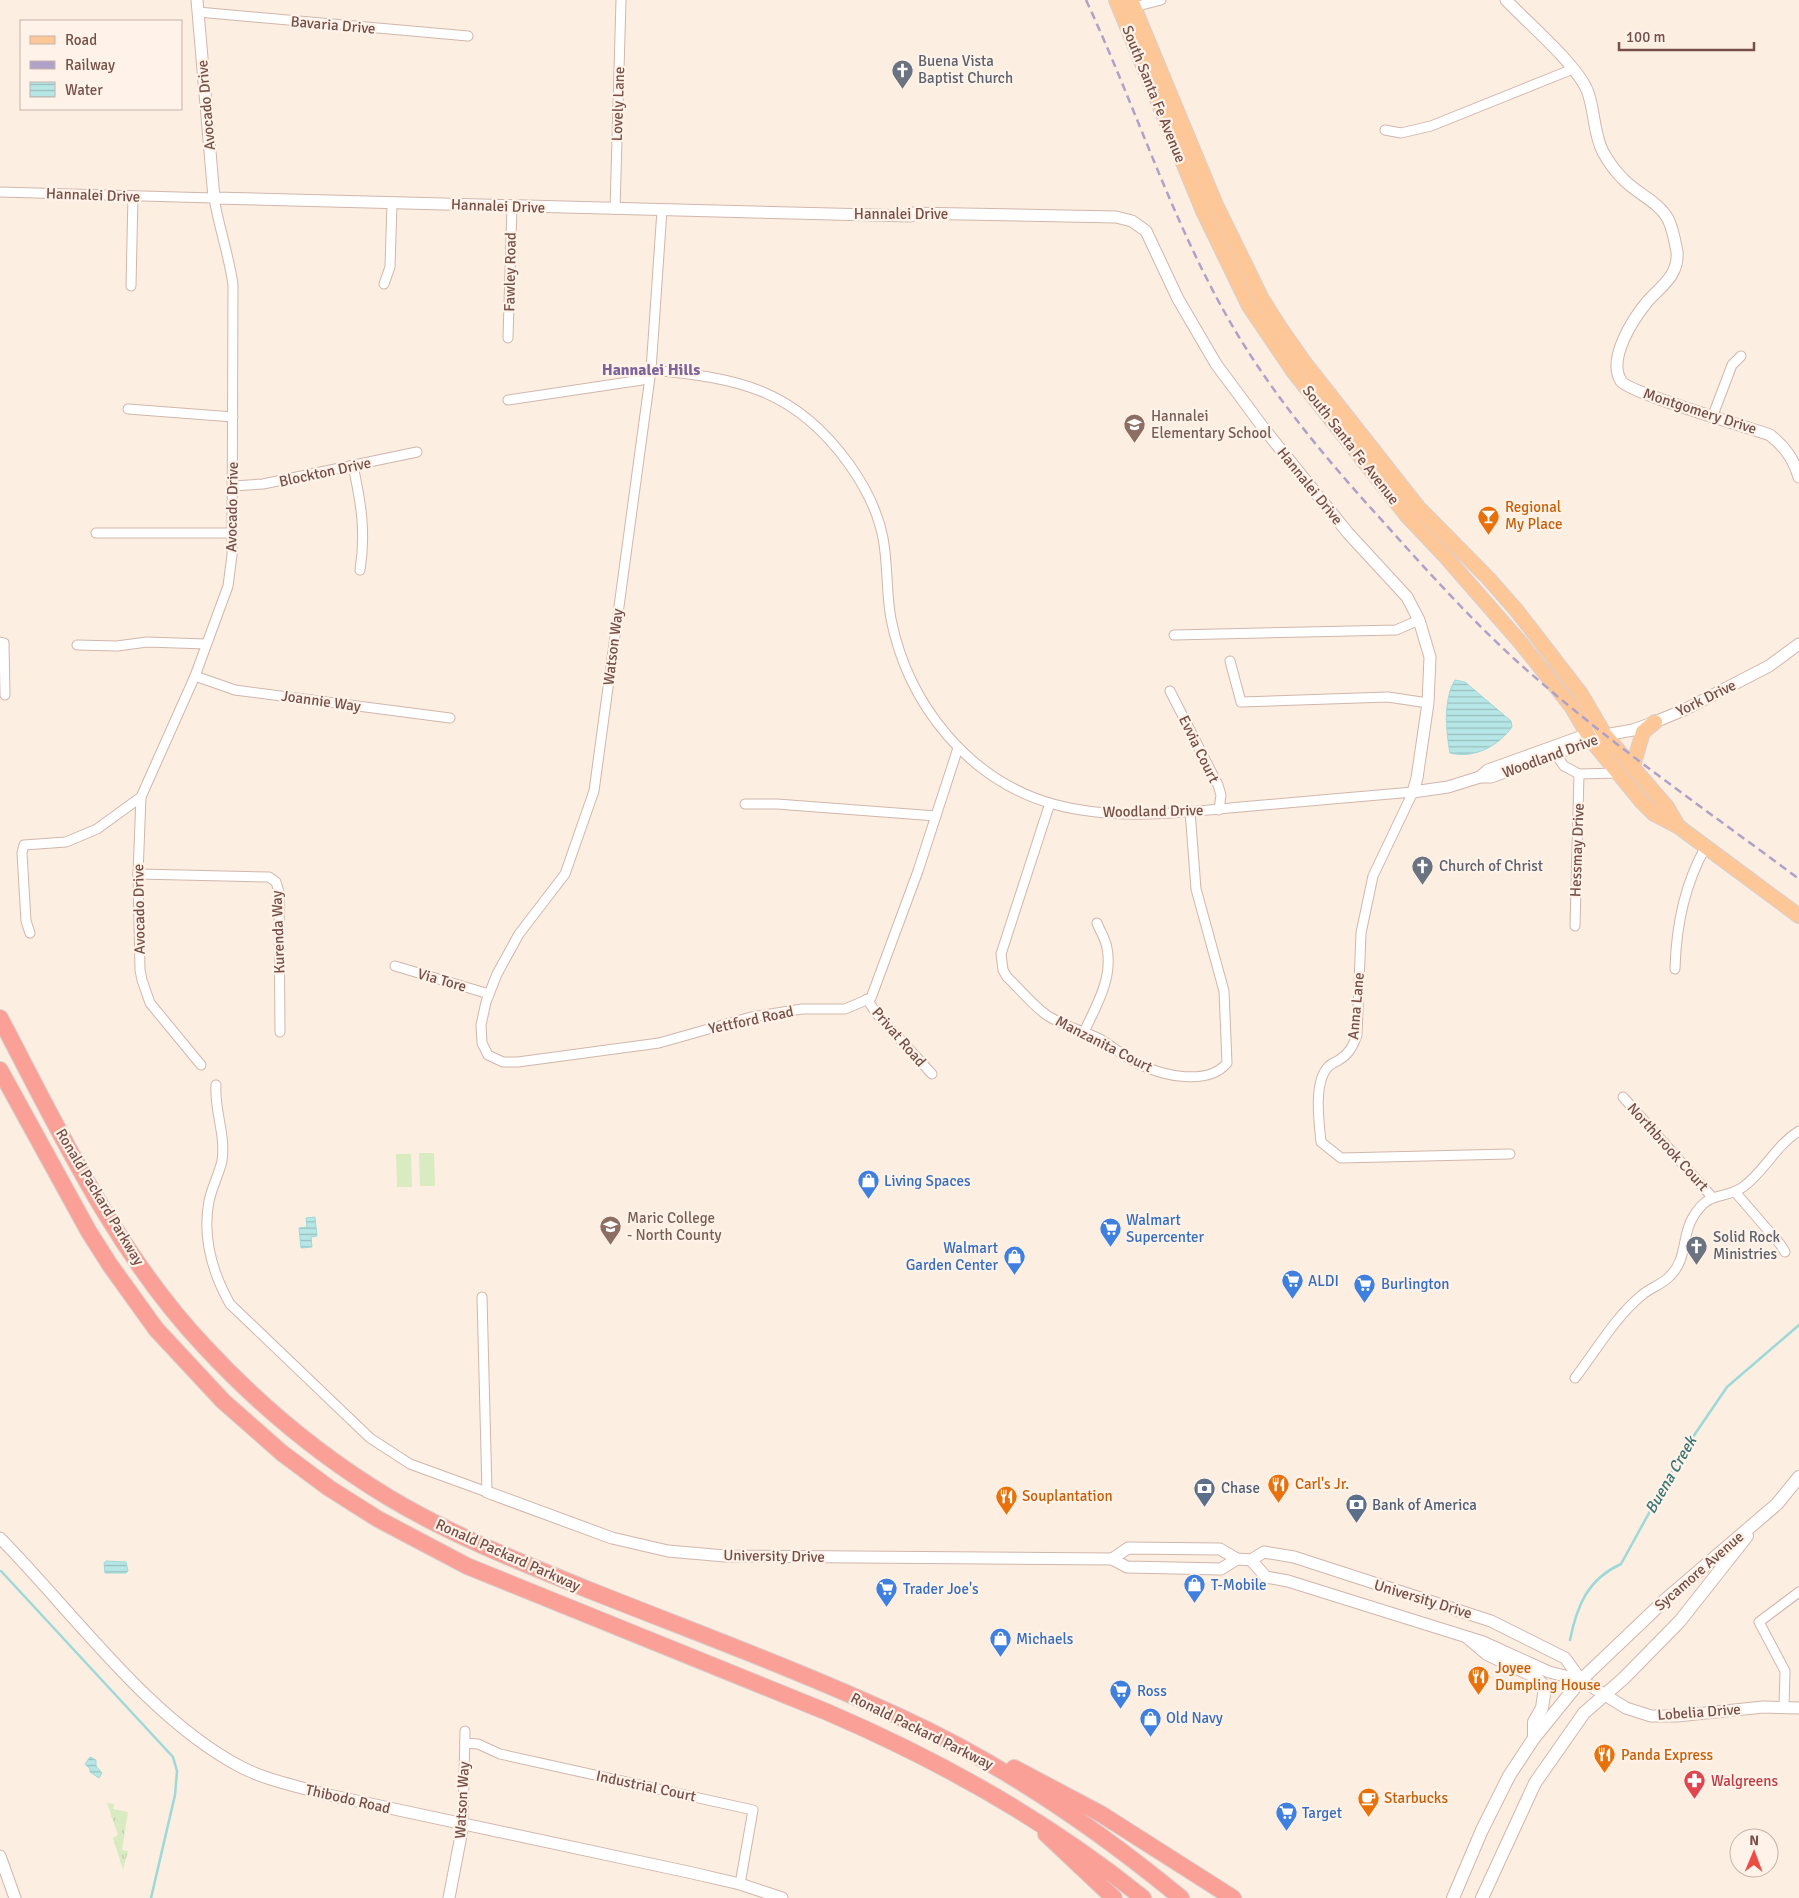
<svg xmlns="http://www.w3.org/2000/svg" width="1799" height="1898" font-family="Signika,sans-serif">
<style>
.grass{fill:url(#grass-tufts)}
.park{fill:#d9ebc1}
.water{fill:url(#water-rules);stroke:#9cd9d8}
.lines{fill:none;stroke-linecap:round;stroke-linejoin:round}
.stream{stroke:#9cd9d8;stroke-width:2.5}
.minor-casing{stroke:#d1b6ac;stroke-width:11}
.tertiary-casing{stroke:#d1b6ac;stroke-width:13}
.secondary-casing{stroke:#d4b5a9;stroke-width:14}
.primary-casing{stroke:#d9cecc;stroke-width:16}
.motorway-casing{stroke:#d9cecc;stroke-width:18}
.minor{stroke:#fff;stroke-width:9}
.tertiary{stroke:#fff;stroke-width:11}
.secondary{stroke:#fff;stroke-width:12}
.primary{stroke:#fec798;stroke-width:14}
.motorway{stroke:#faa097;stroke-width:16}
.rail{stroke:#afa1c7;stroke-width:2.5;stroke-dasharray:8 5;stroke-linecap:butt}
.labels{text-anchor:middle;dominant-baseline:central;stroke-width:4.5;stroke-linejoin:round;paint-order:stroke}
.street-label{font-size:15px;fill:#765048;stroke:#fff3e9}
.worship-label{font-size:15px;fill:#5b616d;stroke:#fff3e9;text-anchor:start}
.education-label{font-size:15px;fill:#785e54;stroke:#fff3e9;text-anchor:start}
.food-label{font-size:15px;fill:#c56008;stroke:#fff3e9;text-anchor:start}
.shop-label{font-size:15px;fill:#366cbe;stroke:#fff3e9;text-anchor:start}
.service-label{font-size:15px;fill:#4e5e75;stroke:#fff3e9;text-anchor:start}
.health-label{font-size:15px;fill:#be3a42;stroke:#fff3e9;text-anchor:start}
.neighbourhood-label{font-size:16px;font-weight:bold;fill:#7e639a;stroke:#fff3e9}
.water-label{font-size:16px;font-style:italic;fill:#387574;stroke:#fff3e9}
</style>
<defs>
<pattern id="grass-tufts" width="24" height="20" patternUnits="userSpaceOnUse" patternTransform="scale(1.25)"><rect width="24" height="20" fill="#d9ebc1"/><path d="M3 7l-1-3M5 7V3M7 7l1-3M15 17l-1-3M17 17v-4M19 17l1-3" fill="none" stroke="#becba7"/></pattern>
<pattern id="water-rules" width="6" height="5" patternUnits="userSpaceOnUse" patternTransform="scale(1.25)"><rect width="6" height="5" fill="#b6e7e6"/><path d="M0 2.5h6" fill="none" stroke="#99bebc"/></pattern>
</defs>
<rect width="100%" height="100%" fill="#fdeee2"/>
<path class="grass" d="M107,1803L114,1804L113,1809L128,1812L122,1850L128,1851L123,1870L113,1838L118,1835Z"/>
<g class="park">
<path d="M419,1153H434L435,1186H420Z"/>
<path d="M396,1154H411L412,1187H397Z"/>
</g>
<g class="water">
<path d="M1455,680L1465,682L1511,721L1512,727C1498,746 1475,759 1450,753C1446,732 1443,699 1455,680Z"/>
<path d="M315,1217L317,1236L311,1237L312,1247L301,1248L299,1228L307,1227L306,1218Z"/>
<path d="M106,1561L126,1562L128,1571L126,1573H105L104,1563Z"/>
<path d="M90,1757L96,1760V1766L102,1773L99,1778L90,1772V1769L85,1764Z"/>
</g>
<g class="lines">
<g class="stream">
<path d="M1,1571L173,1757L177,1771L175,1795L151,1898"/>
<path d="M1570,1640C1577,1605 1588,1579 1621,1564L1682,1453L1727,1387L1799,1325"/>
</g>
<defs>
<g id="minor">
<path d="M1134,7L1161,0"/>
<path d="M198,12L468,36"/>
<path d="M1385,130L1401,133L1431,126L1573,69"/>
<path d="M0,192L214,198C219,228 229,255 233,285L232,555L228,586L195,676L141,797L138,874L140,970L142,980L150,1003L201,1065"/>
<path d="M615,209L621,0"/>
<path d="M662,210L651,370L594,791L565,874L519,934L497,974L486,1002L481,1025L482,1043L488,1055L503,1062H518L659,1043L751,1017L802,1009H845L871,998L918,871L958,748"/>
<path d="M384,284L390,267L392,203"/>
<path d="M131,286L133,196"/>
<path d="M508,338L512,206"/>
<path d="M508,400L642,380L651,370C739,378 795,389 849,464C864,485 878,512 883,538C888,564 886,592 891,619C908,704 968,780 1053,804C1114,821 1179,813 1240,807C1298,802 1355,797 1413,792L1373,876L1361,933L1357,1035C1353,1046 1349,1054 1339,1060C1336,1062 1332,1063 1329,1066C1313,1081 1319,1122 1321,1142L1341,1158L1510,1154"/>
<path d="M128,409L233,417"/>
<path d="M1713,415L1732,365L1741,356"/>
<path d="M353,466C361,502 366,533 360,570"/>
<path d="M233,486L263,484L417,452"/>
<path d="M96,533H233"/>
<path d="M1174,635L1396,630L1419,620"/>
<path d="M0,642L4,643L5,695"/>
<path d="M77,645L117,646L147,642L206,644"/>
<path d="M1230,661L1241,702L1388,697L1428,703"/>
<path d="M195,676L235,690L450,718"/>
<path d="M1170,691L1218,785L1221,795L1219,810"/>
<path d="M1556,755L1564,766L1579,774"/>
<path d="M1050,803L1001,954L1003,970L1007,977C1020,989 1033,1006 1048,1016C1064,1026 1083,1031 1100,1039C1113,1047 1125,1057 1139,1064C1163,1076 1208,1086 1227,1063L1224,991L1196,889L1190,811"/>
<path d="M745,804H777L936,816"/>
<path d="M138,874L269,877L276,882L279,892L280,1032"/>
<path d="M1575,926L1579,774L1617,773"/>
<path d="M30,933L26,921L22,853L24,845L66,842L97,829L141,797"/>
<path d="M395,966L489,994"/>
<path d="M1675,969C1676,928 1685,884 1705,848"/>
<path d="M867,999L876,1013L932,1074"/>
<path d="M1084,1032C1096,1006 1113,979 1107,948C1106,940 1100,931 1097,923"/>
<path d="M216,1085C214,1110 226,1134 222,1161C219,1174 212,1187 209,1201C202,1238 212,1272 230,1304L370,1438L410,1464L487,1492L482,1297"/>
<path d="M1623,1097L1712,1197"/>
<path d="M1735,1192L1780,1244L1785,1252"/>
<path d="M1575,1378C1596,1351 1615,1317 1642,1295C1650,1288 1663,1284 1670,1276C1688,1258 1681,1237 1693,1217C1710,1189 1722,1201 1743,1187C1764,1172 1776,1145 1799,1131"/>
<path d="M1784,1706L1785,1671L1759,1622L1799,1592"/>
<path d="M465,1743L478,1744L500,1754L753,1810L740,1884"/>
<path d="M463,1825L465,1731"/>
</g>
<g id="tertiary">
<path d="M197,0L214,198L911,216L910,213L1116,217L1132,221L1146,231L1178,299L1216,364L1265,430L1348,533L1407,597L1419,620L1430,657L1428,703L1417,778L1413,792L1448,787L1480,777H1491L1599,738"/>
<path d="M1506,0C1527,22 1576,64 1587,90C1595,109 1593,133 1603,152C1608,161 1616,172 1623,179C1636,193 1659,202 1668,219C1673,229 1675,241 1677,252C1679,276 1660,287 1647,302C1633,319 1607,359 1621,381C1629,393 1748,427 1770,435C1785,447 1793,458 1799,477"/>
<path d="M1480,777L1488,770L1588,734L1605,735L1633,730L1655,722L1686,709L1769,666L1799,644"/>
<path d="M487,1492L612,1538L668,1551L725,1556L1112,1559L1127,1567L1221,1569L1237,1559"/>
<path d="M0,1538C73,1612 149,1719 241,1767C266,1780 297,1786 324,1794L688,1872L740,1884L782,1898"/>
<path d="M1112,1559L1128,1548L1220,1549L1237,1559L1251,1560L1264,1552L1294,1557L1491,1621L1565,1658L1581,1680"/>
<path d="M1251,1560L1266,1577L1288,1581L1483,1642L1549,1672L1581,1680L1626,1708L1651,1716H1677L1763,1707L1799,1708"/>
<path d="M0,1856L15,1898"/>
<path d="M449,1898L463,1825"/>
</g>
<g id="secondary">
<path d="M1468,1638L1487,1654L1536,1677L1545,1688L1542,1708L1534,1722V1738"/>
<path d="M1453,1898L1482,1830L1509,1776L1534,1738L1581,1680L1665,1600L1777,1504L1799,1477"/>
<path d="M1482,1898L1535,1783L1584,1713L1624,1678L1680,1621L1747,1536"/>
</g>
<g id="primary">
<path d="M1116,0L1203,211L1249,306L1293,371L1407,516L1445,556L1520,642L1571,706L1591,740L1641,801L1654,814L1679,827L1799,916"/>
<path d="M1131,0L1216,205L1262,299L1279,326L1304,362L1418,507L1489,579L1517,611L1581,694L1605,735L1667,807L1678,826"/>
<path d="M1633,766L1643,732L1655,722"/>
</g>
<g id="motorway">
<path d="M0,1018C60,1132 116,1253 205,1347C259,1405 320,1456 388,1497C451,1535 520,1562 589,1590C692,1631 798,1670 900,1717C1001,1763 1095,1827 1181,1898"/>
<path d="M0,1070L89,1232L110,1265L156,1329L223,1401L282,1453L329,1488L378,1519L467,1566L827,1712C941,1761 1047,1820 1143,1898"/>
<path d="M1014,1768L1101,1814L1233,1898"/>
<path d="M1046,1834L1114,1898"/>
</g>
</defs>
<use href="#minor" class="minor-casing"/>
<use href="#tertiary" class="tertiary-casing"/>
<use href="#secondary" class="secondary-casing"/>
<use href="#primary" class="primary-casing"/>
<use href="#motorway" class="motorway-casing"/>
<use href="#minor" class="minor"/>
<use href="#tertiary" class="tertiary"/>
<use href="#secondary" class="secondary"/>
<use href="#primary" class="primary"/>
<use href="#motorway" class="motorway"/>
<path class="rail" d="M1086,0C1134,103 1169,213 1225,313C1267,388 1321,453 1378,516C1421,564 1463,611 1510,655C1600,737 1701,806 1799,879"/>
</g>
<defs>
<symbol id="church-pin" viewBox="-11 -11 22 30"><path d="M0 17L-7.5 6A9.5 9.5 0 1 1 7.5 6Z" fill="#6b7280" stroke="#fff3e9"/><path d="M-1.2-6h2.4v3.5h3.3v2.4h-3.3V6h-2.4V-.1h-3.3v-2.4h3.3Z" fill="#fff"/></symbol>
<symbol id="school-pin" viewBox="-11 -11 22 30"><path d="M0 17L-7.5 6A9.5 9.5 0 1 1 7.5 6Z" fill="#8d6e63" stroke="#fff3e9"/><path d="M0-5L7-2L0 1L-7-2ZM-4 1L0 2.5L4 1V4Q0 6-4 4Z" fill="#fff"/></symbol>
<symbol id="bar-pin" viewBox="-11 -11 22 30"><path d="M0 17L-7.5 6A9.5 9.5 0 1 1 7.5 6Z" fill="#e8710a" stroke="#fff3e9"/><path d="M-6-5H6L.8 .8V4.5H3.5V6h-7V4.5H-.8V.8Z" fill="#fff"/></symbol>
<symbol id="shop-pin" viewBox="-11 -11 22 30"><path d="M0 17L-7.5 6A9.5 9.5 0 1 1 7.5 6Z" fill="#3f7fe0" stroke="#fff3e9"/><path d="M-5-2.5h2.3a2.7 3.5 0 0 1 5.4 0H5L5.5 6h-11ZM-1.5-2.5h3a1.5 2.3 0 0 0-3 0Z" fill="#fff"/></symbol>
<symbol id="supermarket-pin" viewBox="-11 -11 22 30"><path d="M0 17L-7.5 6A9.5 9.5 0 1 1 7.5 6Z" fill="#3f7fe0" stroke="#fff3e9"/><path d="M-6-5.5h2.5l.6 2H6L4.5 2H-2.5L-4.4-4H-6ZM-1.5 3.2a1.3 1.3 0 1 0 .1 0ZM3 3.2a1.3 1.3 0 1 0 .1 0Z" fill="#fff"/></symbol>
<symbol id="restaurant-pin" viewBox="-11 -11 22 30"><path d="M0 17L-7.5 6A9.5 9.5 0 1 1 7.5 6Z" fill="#e8710a" stroke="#fff3e9"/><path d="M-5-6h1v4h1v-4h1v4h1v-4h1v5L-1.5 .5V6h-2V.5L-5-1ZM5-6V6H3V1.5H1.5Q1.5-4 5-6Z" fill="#fff"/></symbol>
<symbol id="bank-pin" viewBox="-11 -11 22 30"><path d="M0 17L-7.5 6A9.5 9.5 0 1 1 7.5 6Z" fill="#5c6f8a" stroke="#fff3e9"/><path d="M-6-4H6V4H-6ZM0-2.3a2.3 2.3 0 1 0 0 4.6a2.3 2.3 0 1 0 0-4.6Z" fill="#fff"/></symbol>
<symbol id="pharmacy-pin" viewBox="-11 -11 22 30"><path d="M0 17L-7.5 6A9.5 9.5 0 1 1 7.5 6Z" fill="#e0444e" stroke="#fff3e9"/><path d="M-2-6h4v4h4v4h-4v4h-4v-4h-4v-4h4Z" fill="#fff"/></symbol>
<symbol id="cafe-pin" viewBox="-11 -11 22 30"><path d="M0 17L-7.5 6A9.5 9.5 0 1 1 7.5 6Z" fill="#e8710a" stroke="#fff3e9"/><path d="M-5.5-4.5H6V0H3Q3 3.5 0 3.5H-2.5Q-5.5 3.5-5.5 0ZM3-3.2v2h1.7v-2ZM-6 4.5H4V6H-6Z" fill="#fff"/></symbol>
</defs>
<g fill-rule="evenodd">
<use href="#church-pin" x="890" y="58" width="25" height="34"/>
<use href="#school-pin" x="1122" y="412" width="25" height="34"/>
<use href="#bar-pin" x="1476" y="504" width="25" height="34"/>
<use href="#church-pin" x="1410" y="854" width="25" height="34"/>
<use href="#shop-pin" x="856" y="1168" width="25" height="34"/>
<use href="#school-pin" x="598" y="1214" width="25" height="34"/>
<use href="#supermarket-pin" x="1098" y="1216" width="25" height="34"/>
<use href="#church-pin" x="1684" y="1234" width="25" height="34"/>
<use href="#shop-pin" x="1002" y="1244" width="25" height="34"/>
<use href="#supermarket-pin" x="1280" y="1268" width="25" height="34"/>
<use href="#supermarket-pin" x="1352" y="1272" width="25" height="34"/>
<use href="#restaurant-pin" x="1266" y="1472" width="25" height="34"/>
<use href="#bank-pin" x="1192" y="1476" width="25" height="34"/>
<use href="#restaurant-pin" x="994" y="1484" width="25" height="34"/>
<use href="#bank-pin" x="1344" y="1492" width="25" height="34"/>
<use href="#shop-pin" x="1182" y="1572" width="25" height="34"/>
<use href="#supermarket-pin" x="874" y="1576" width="25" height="34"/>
<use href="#shop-pin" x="988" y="1626" width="25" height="34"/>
<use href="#restaurant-pin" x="1466" y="1664" width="25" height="34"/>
<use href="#supermarket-pin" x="1108" y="1678" width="25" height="34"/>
<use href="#shop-pin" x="1138" y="1706" width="25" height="34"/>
<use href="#restaurant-pin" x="1592" y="1742" width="25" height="34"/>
<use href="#pharmacy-pin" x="1682" y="1768" width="25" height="34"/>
<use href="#cafe-pin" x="1356" y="1786" width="25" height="34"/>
<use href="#supermarket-pin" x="1274" y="1800" width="25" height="34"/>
</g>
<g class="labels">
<g class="street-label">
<text transform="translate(333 25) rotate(5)">Bavaria Drive</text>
<text transform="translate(1154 94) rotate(68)">South Santa Fe Avenue</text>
<text transform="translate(618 104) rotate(-88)">Lovely Lane</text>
<text transform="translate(206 105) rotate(-95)">Avocado Drive</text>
<text transform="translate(93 195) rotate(2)">Hannalei Drive</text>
<text transform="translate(498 206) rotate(2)">Hannalei Drive</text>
<text x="901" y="214">Hannalei Drive</text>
<text transform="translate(510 272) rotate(-89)">Fawley Road</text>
<text transform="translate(1700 411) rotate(18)">Montgomery Drive</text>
<text transform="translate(1351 445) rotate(52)">South Santa Fe Avenue</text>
<text transform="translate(325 472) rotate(-12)">Blockton Drive</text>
<text transform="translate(1310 486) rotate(51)">Hannalei Drive</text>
<text transform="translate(232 507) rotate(-89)">Avocado Drive</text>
<text transform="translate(613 647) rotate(-83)">Watson Way</text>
<text transform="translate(1706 698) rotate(-26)">York Drive</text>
<text transform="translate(321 701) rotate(8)">Joannie Way</text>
<text transform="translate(1199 749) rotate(64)">Evvia Court</text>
<text transform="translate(1550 756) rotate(-20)">Woodland Drive</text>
<text transform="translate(1153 811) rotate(-1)">Woodland Drive</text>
<text transform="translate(1577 850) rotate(-88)">Hessmay Drive</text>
<text transform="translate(139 909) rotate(-91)">Avocado Drive</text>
<text transform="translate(278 932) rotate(-92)">Kurenda Way</text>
<text transform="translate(442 980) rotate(16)">Via Tore</text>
<text transform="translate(1356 1006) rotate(-85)">Anna Lane</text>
<text transform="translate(751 1020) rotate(-12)">Yettford Road</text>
<text transform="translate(899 1037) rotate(49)">Privat Road</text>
<text transform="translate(1104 1044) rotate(27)">Manzanita Court</text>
<text transform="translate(1668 1147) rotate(48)">Northbrook Court</text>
<text transform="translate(100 1197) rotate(59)">Ronald Packard Parkway</text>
<text transform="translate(508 1555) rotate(24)">Ronald Packard Parkway</text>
<text transform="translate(774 1556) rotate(1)">University Drive</text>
<text transform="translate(1699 1571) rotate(-41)">Sycamore Avenue</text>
<text transform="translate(1423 1599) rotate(17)">University Drive</text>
<text transform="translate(1699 1712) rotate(-4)">Lobelia Drive</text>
<text transform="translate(922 1731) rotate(26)">Ronald Packard Parkway</text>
<text transform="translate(646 1786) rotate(12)">Industrial Court</text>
<text transform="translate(348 1799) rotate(13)">Thibodo Road</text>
<text transform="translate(462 1800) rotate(-87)">Watson Way</text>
</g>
<g class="worship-label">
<text x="918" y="61">Buena Vista<tspan x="918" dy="17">Baptist Church</tspan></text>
<text x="1439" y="866">Church of Christ</text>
<text x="1713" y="1237">Solid Rock<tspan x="1713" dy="17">Ministries</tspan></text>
</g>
<g class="education-label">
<text x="1151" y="416">Hannalei<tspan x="1151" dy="17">Elementary School</tspan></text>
<text x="627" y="1218">Maric College<tspan x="627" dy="17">- North County</tspan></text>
</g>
<g class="food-label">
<text x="1505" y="507">Regional<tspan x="1505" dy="17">My Place</tspan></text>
<text x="1295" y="1484">Carl's Jr.</text>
<text x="1022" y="1496">Souplantation</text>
<text x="1495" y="1668">Joyee<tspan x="1495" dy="17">Dumpling House</tspan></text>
<text x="1621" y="1755">Panda Express</text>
<text x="1384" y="1798">Starbucks</text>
</g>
<g class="shop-label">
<text x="884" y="1181">Living Spaces</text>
<text x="1126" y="1220">Walmart<tspan x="1126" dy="17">Supercenter</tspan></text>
<text x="998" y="1248" text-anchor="end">Walmart<tspan x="998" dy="17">Garden Center</tspan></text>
<text x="1308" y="1281">ALDI</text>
<text x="1381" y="1284">Burlington</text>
<text x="1211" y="1585">T-Mobile</text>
<text x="903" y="1589">Trader Joe's</text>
<text x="1016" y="1639">Michaels</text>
<text x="1137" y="1691">Ross</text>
<text x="1166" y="1718">Old Navy</text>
<text x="1302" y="1813">Target</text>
</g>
<g class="service-label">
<text x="1221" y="1488">Chase</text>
<text x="1372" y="1505">Bank of America</text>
</g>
<g class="health-label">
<text x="1711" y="1781">Walgreens</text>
</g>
<g class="neighbourhood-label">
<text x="651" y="370">Hannalei Hills</text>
</g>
<g class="water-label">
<text transform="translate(1671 1475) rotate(-60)">Buena Creek</text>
</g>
</g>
<rect x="20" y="20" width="162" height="90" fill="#fff3e9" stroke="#c8b2a9"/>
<rect x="30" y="36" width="25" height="8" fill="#fec798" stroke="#c8b2a9"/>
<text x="65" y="45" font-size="15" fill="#765048">Road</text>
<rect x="30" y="61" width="25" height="8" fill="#afa1c7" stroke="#c8b2a9"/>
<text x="65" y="70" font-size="15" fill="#765048">Railway</text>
<rect x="30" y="82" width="25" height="15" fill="url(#water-rules)" stroke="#c8b2a9"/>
<text x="65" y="95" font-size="15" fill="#765048">Water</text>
<g transform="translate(1754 1853) rotate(1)"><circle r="24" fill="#fff3e9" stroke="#c8b2a9"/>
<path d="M0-4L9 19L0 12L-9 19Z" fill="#ec4c43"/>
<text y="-8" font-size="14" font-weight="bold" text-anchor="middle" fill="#765048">N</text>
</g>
<path d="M1619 42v8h135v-8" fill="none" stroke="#765048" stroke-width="2.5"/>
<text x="1626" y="42" font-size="15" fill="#765048" stroke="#fff3e9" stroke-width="4" paint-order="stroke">100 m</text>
</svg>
